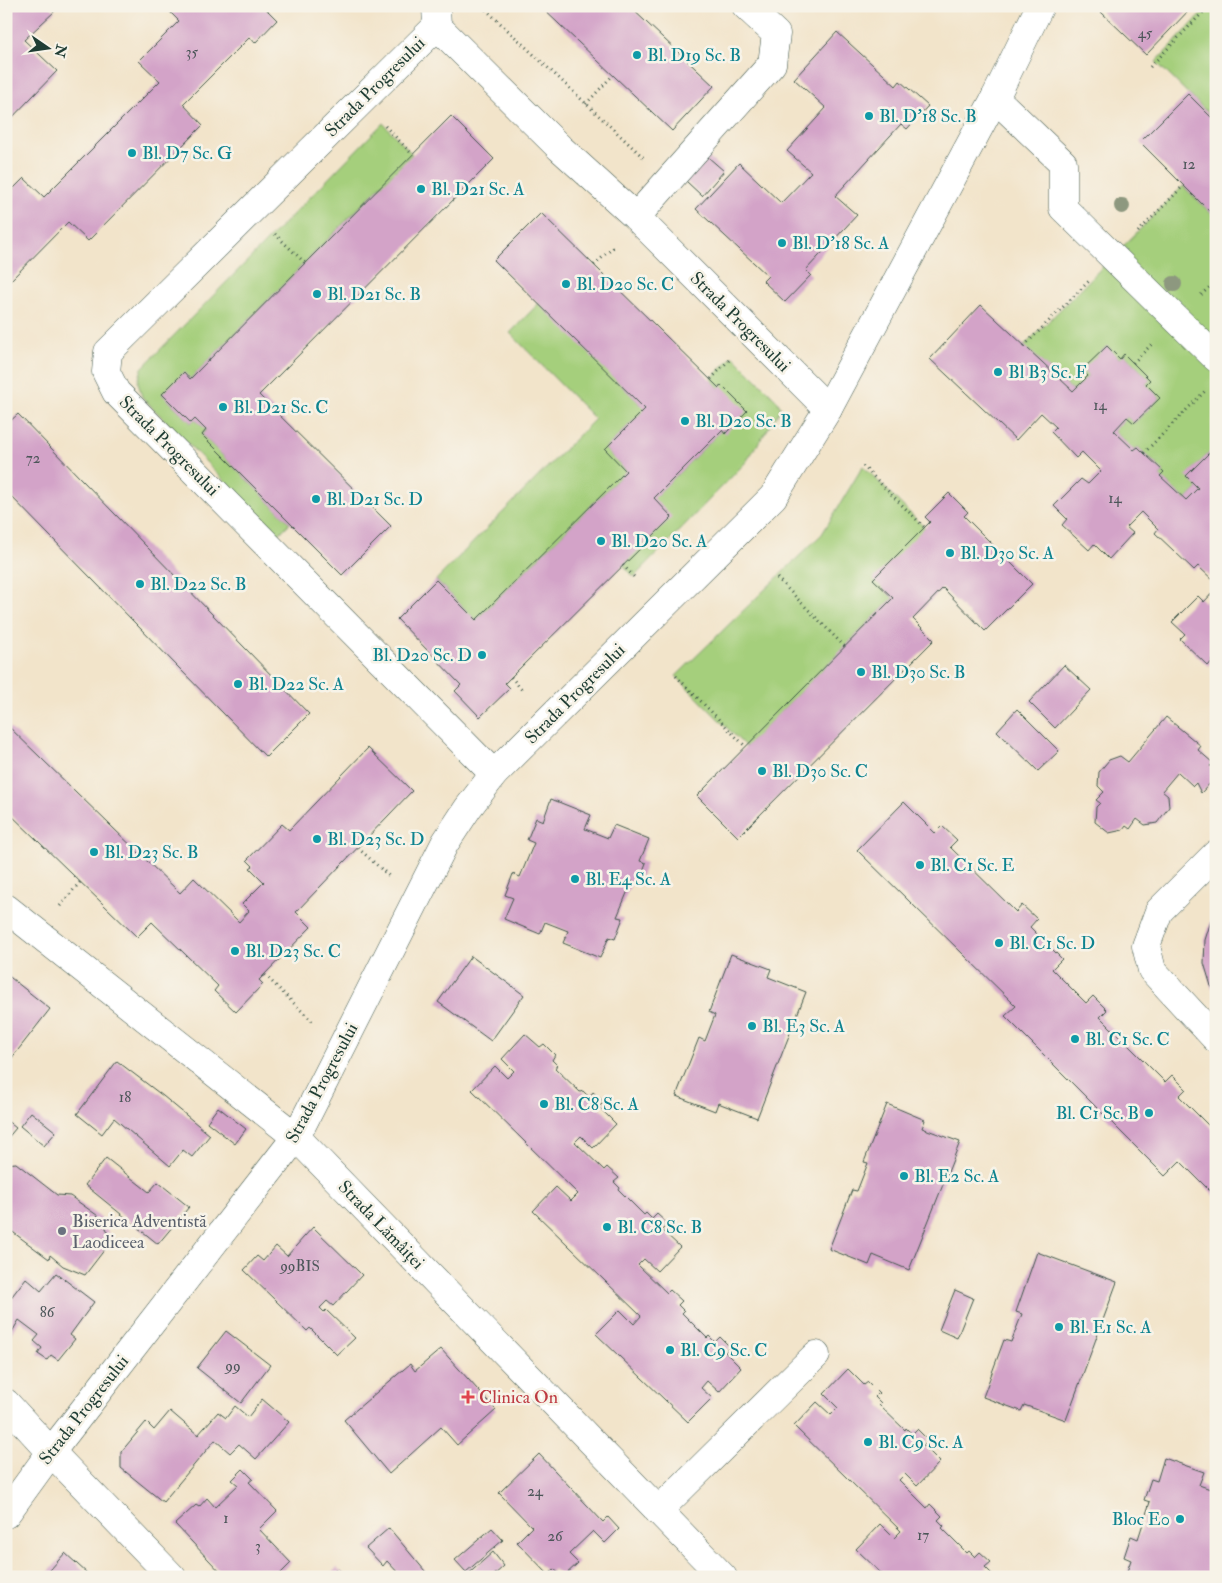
<svg xmlns="http://www.w3.org/2000/svg" width="1222" height="1583" font-family="'IM FELL Double Pica',serif">
<style>
.green{fill:#a5cf7b;stroke:#628658}
.building{fill:#d3a3c8}
.lines{fill:none;stroke-linecap:round;stroke-linejoin:round}
.minor-casing{stroke:#3f564a;stroke-width:29}
.path{stroke:#3f564a;stroke-width:3;stroke-dasharray:1 4;stroke-linecap:butt}
.minor{stroke:#fff;stroke-width:28}
.tree{fill:#8d987f}
.culture-dot{fill:#0f9aa8;stroke:#f7f3e8;stroke-width:2}
.worship-dot{fill:#6b7280;stroke:#f7f3e8;stroke-width:2}
.health-dot{fill:#e0444e;stroke:#f7f3e8;stroke-width:2}
.labels{text-anchor:middle;dominant-baseline:central;stroke-width:5;stroke-linejoin:round;paint-order:stroke}
.number-label{font-size:15px;fill:#4c5659}
.culture-label{font-size:18px;fill:#0d838f;stroke:#f7f3e8;text-anchor:start}
.street-label{font-size:18px;fill:#1f3d34;stroke:#f7f3e8}
.worship-label{font-size:18px;fill:#5b616d;stroke:#f7f3e8;text-anchor:start}
.health-label{font-size:18px;fill:#be3a42;stroke:#f7f3e8;text-anchor:start}
</style>
<rect width="100%" height="100%" fill="#f7f3e8"/>
<filter id="ink" filterUnits="userSpaceOnUse"><feTurbulence type="fractalNoise" baseFrequency=".02" numOctaves="2"/><feDisplacementMap in="SourceGraphic" scale="10" xChannelSelector="R" yChannelSelector="G"/><feConvolveMatrix kernelMatrix="1 2 1 2 8 2 1 2 1" color-interpolation-filters="sRGB"/></filter>
<filter id="wash" filterUnits="userSpaceOnUse"><feTurbulence type="fractalNoise" baseFrequency=".0096" numOctaves="4" result="noise"/><feDisplacementMap in="SourceGraphic" scale="20" xChannelSelector="R" yChannelSelector="G"/><feGaussianBlur stdDeviation="1.12" result="paint"/><feColorMatrix in="noise" values="0 0 0 0 0 0 0 0 0 0 0 0 0 0 0 0 0 1.4 0 .05"/><feComposite in="paint" operator="in"/></filter>
<g filter="url(#wash)">
<rect width="100%" height="100%" fill="#f2e4ca"/>
<g class="green">
<path d="M1209,6H1216V121L1156,62Z"/>
<path d="M383,123L412,154L190,379L184,373L162,394L191,423L195,419L206,430L202,435L290,523L278,535L142,397L138,382L142,368Z"/>
<path d="M1183,186L1216,218V453L1212,450L1187,476L1198,488L1186,500L1160,476L1164,472L1138,447L1134,450L1114,431L1127,417L1134,423L1160,398L1146,384L1150,380L1124,354L1120,359L1107,346L1083,370L1088,376L1073,391L1024,346Z"/>
<path d="M539,303L645,409L605,449L626,471L476,620L436,580L595,419L510,333Z"/>
<path d="M733,356L777,400L781,409L746,462L634,577L623,565L654,498L722,430L725,433L719,388L711,379Z"/>
<path d="M863,466L925,528L874,579L893,598L746,747L676,676L822,534Z"/>
</g>
<g id="blocks">
<g class="building">
<path d="M6,6H50L55,11L24,40L57,71L6,124Z"/>
<path d="M164,6H263L277,20L255,43L250,37L183,104L203,125L88,241L68,222L6,285V196L24,178L44,197L160,81L139,61L179,21Z"/>
<path d="M540,6H629L714,86L672,131Z"/>
<path d="M1106,6H1193L1146,55L1101,12Z"/>
<path d="M837,32L896,86L900,81L928,106L907,129L901,124L835,196L857,215L806,270L811,275L785,302L763,281L768,276L696,209L739,163L781,203L811,172L787,151L826,108L794,79Z"/>
<path d="M1188,94L1216,122V218L1140,142Z"/>
<path d="M451,116L494,159L259,395L391,526L342,575L202,435L206,430L195,419L191,423L162,394L184,372L190,379Z"/>
<path d="M708,157L724,171L702,196L686,181Z"/>
<path d="M541,213L719,388L721,385L747,411L725,434L722,430L654,498L672,517L505,683L510,688L480,717L455,691L461,685L397,619L436,580L476,620L626,471L605,449L645,409L494,260Z"/>
<path d="M981,305L1073,391L1088,376L1082,370L1107,346L1120,359L1124,354L1150,380L1146,384L1160,398L1134,423L1127,417L1114,431L1134,450L1138,447L1144,453L1164,472L1160,476L1186,500L1198,488L1186,476L1212,450L1216,453V583L1198,566L1194,570L1155,533L1158,529L1141,512L1126,527L1133,533L1109,559L1094,544L1089,550L1062,525L1067,519L1054,506L1081,479L1088,484L1101,471L1082,452L1076,458L1051,432L1056,427L1041,413L1016,440L930,359Z"/>
<path d="M18,414L309,714L266,757L6,491V425Z"/>
<path d="M949,493L968,512L964,516L1032,584L985,631L943,588L913,619L934,640L738,837L697,796L893,598L873,579L930,522L925,517Z"/>
<path d="M1216,589V662L1213,660L1208,666L1180,639L1185,634L1172,622L1198,596L1204,602Z"/>
<path d="M1064,665L1091,690L1055,728L1029,702Z"/>
<path d="M1017,709L1059,751L1038,771L997,731Z"/>
<path d="M1166,717L1201,746L1198,750L1213,763L1210,766L1216,768V777L1201,793L1196,783L1193,786L1178,772L1162,791L1168,796L1169,807L1157,823L1145,825L1137,819L1130,829L1126,826L1123,830L1109,833L1095,822L1096,807L1100,803L1096,800L1104,792L1098,786L1099,772L1109,760L1120,756L1128,762Z"/>
<path d="M6,724L180,893L194,878L239,922L249,911L242,904L264,882L250,868L253,866L247,860L282,824L289,830L368,748L412,791L296,912L311,927L259,980L263,984L236,1012L214,991L218,986L152,922L137,937L6,810Z"/>
<path d="M551,799L591,815L585,829L608,838L614,825L649,839L640,861L646,863L638,884L632,881L617,917L623,918L615,939L609,937L600,958L563,943L568,931L545,922L540,934L504,919L513,898L505,895L513,874L520,877L534,843L527,840L536,818L543,821Z"/>
<path d="M904,802L935,833L942,826L957,840L950,847L1016,912L1022,905L1037,919L1030,927L1062,959L1052,969L1086,1003L1093,996L1107,1010L1100,1017L1165,1082L1172,1075L1186,1089L1179,1096L1212,1129L1216,1125V1197L1180,1161L1165,1176L1005,1016L1016,1006L857,850Z"/>
<path d="M1216,914V992L1211,986L1204,963L1205,940L1212,918Z"/>
<path d="M731,954L771,969L768,977L806,992L757,1118L718,1103L715,1111L676,1096L699,1038L705,1041L715,1015L709,1012Z"/>
<path d="M471,956L524,995L491,1041L438,1002Z"/>
<path d="M6,974L50,1009L11,1059L6,1056Z"/>
<path d="M525,1034L540,1047L544,1044L555,1055L552,1060L557,1065L555,1068L580,1092L583,1091L589,1097L593,1092L604,1102L599,1107L616,1124L593,1148L581,1136L575,1142L604,1170L607,1167L619,1178L614,1182L620,1188L619,1190L644,1215L646,1213L652,1219L657,1214L668,1224L662,1230L680,1247L657,1271L644,1259L638,1265L667,1293L670,1290L682,1301L678,1305L684,1311L682,1313L707,1338L709,1336L715,1342L720,1337L730,1347L725,1352L741,1368L719,1392L707,1381L701,1388L712,1398L688,1422L596,1334L620,1310L634,1324L641,1316L533,1211L556,1187L571,1201L578,1194L472,1090L495,1066L507,1078L514,1071L502,1059Z"/>
<path d="M117,1061L163,1096L210,1135L192,1157L183,1150L170,1166L114,1118L102,1134L77,1114Z"/>
<path d="M887,1104L925,1120L922,1128L960,1142L909,1270L873,1255L869,1265L829,1249L852,1190L857,1191L868,1163L864,1162Z"/>
<path d="M218,1107L246,1129L235,1144L207,1122Z"/>
<path d="M31,1112L56,1132L44,1146L20,1126Z"/>
<path d="M6,1120L16,1128L6,1140Z"/>
<path d="M106,1158L149,1192L158,1182L189,1207L158,1244L85,1185Z"/>
<path d="M16,1163L57,1195L70,1196L101,1218L112,1240L85,1275L63,1266L50,1255L49,1259L6,1227V1164Z"/>
<path d="M313,1227L362,1275L333,1306L327,1301L320,1308L324,1312L326,1310L355,1338L337,1355L310,1328L307,1331L244,1270L257,1256L263,1261L276,1246L287,1256Z"/>
<path d="M1037,1252L1117,1282L1066,1420L1024,1405L1021,1411L983,1397L1004,1340L1011,1342L1022,1314L1016,1312Z"/>
<path d="M56,1273L94,1302L70,1335L75,1339L58,1360L51,1355L47,1360L38,1354L42,1348L34,1341L39,1335L19,1320L9,1337L6,1335V1304L26,1278L41,1291Z"/>
<path d="M955,1290L973,1298L957,1338L939,1330Z"/>
<path d="M226,1331L270,1365L241,1403L197,1368Z"/>
<path d="M441,1349L496,1410L457,1445L441,1427L389,1474L344,1420L410,1364L415,1371Z"/>
<path d="M848,1369L864,1385L868,1382L879,1393L875,1397L881,1403L879,1405L905,1430L906,1428L912,1434L917,1429L928,1440L923,1445L940,1462L917,1486L905,1474L899,1480L927,1508L930,1504L942,1516L938,1520L944,1526L942,1528L967,1553L969,1551L975,1557L980,1552L991,1562L985,1567L995,1577H885L856,1549L880,1524L894,1538L901,1531L794,1426L817,1402L831,1415L838,1408L824,1394Z"/>
<path d="M262,1399L289,1422L256,1459L239,1444L230,1453L215,1440L163,1502L121,1468V1452L146,1422L154,1430L170,1411L198,1435L218,1412L226,1418L235,1406L248,1417Z"/>
<path d="M539,1454L603,1522L608,1517L619,1529L605,1543L593,1531L569,1554L578,1563L563,1577L554,1569L549,1575L517,1542L532,1527L499,1493Z"/>
<path d="M1164,1458L1204,1472L1199,1485L1216,1491V1577H1125L1131,1560L1124,1557L1131,1536L1138,1539L1150,1502L1144,1500L1151,1479L1157,1481Z"/>
<path d="M243,1469L253,1479L249,1482L277,1511L259,1529L291,1563L277,1577H225L175,1524L196,1505L199,1507L207,1498L215,1507L238,1485L232,1480Z"/>
<path d="M389,1528L430,1577H402L387,1561L383,1566L366,1548Z"/>
<path d="M492,1528L503,1540L466,1572L455,1560Z"/>
<path d="M493,1552L504,1566L492,1577H465Z"/>
<path d="M65,1553L88,1574L85,1577H44Z"/>
<path d="M337,1568L347,1577H327Z"/>
</g>
</g>
</g>
<g filter="url(#ink)">
<use href="#blocks" fill-opacity="0" stroke="#3f564a" stroke-width="1"/>
<g class="lines">
<defs>
<g id="minor">
<path d="M436,6L437,26L560,148L636,217L828,409"/>
<path d="M437,26L108,352L106,372L116,392L494,774"/>
<path d="M995,98L1063,163V208L1216,358"/>
<path d="M636,217L772,64L776,34L746,6"/>
<path d="M1216,854L1159,911L1146,946L1152,970L1216,1039"/>
<path d="M6,908L296,1137L723,1577"/>
<path d="M6,1403L51,1452L172,1577"/>
<path d="M658,1511L816,1355"/>
<path d="M6,1514L51,1452L296,1137L445,843L468,808L494,774L773,497L828,409L995,98L1040,6"/>
</g>
</defs>
<use href="#minor" class="minor-casing"/>
<g class="path">
<path d="M482,6L644,158"/>
<path d="M1150,67L1209,6"/>
<path d="M586,104L613,75"/>
<path d="M385,126L412,154"/>
<path d="M1138,232L1183,186"/>
<path d="M275,234L305,263"/>
<path d="M594,265L616,245"/>
<path d="M1201,295L1216,281"/>
<path d="M1024,346L1089,281"/>
<path d="M1133,363L1152,344"/>
<path d="M711,379L729,360"/>
<path d="M1144,453L1205,391"/>
<path d="M863,466L925,528"/>
<path d="M623,565L634,577"/>
<path d="M777,578L845,647"/>
<path d="M676,676L746,747"/>
<path d="M511,677L522,690"/>
<path d="M358,848L389,876"/>
<path d="M60,906L80,882"/>
<path d="M265,975L314,1023"/>
</g>
<use href="#minor" class="minor"/>
</g>
<g class="tree">
<circle cx="1122" cy="206" r="8"/>
<circle cx="1174" cy="284" r="8"/>
</g>
</g>
<g class="culture-dot">
<circle cx="637" cy="55" r="5"/>
<circle cx="869" cy="116" r="5"/>
<circle cx="132" cy="153" r="5"/>
<circle cx="421" cy="189" r="5"/>
<circle cx="782" cy="243" r="5"/>
<circle cx="566" cy="284" r="5"/>
<circle cx="317" cy="294" r="5"/>
<circle cx="998" cy="372" r="5"/>
<circle cx="223" cy="407" r="5"/>
<circle cx="685" cy="421" r="5"/>
<circle cx="316" cy="499" r="5"/>
<circle cx="601" cy="541" r="5"/>
<circle cx="950" cy="553" r="5"/>
<circle cx="140" cy="584" r="5"/>
<circle cx="482" cy="655" r="5"/>
<circle cx="861" cy="672" r="5"/>
<circle cx="238" cy="684" r="5"/>
<circle cx="762" cy="771" r="5"/>
<circle cx="317" cy="839" r="5"/>
<circle cx="94" cy="852" r="5"/>
<circle cx="920" cy="865" r="5"/>
<circle cx="575" cy="879" r="5"/>
<circle cx="999" cy="943" r="5"/>
<circle cx="235" cy="951" r="5"/>
<circle cx="752" cy="1026" r="5"/>
<circle cx="1075" cy="1039" r="5"/>
<circle cx="544" cy="1104" r="5"/>
<circle cx="1149" cy="1113" r="5"/>
<circle cx="904" cy="1176" r="5"/>
<circle cx="607" cy="1227" r="5"/>
<circle cx="1059" cy="1327" r="5"/>
<circle cx="670" cy="1350" r="5"/>
<circle cx="868" cy="1442" r="5"/>
<circle cx="1180" cy="1519" r="5"/>
</g>
<circle class="worship-dot" cx="62" cy="1231" r="5"/>
<path class="health-dot" d="M465.5 1389.5h5v5h5v5h-5v5h-5v-5h-5v-5h5z"/>
<g class="labels">
<g class="number-label">
<text x="1145" y="33">45</text>
<text x="192" y="52">35</text>
<text x="1189" y="164">12</text>
<text x="1100" y="405">14</text>
<text x="33" y="458">72</text>
<text x="1115" y="498">14</text>
<text x="125" y="1097">18</text>
<text x="300" y="1266">99BIS</text>
<text x="47" y="1312">86</text>
<text x="233" y="1366">99</text>
<text x="535" y="1491">24</text>
<text x="226" y="1518">1</text>
<text x="923" y="1535">17</text>
<text x="555" y="1536">26</text>
<text x="258" y="1546">3</text>
</g>
<g class="culture-label">
<text x="647" y="55">Bl. D19 Sc. B</text>
<text x="879" y="116">Bl. D'18 Sc. B</text>
<text x="142" y="153">Bl. D7 Sc. G</text>
<text x="431" y="189">Bl. D21 Sc. A</text>
<text x="792" y="243">Bl. D'18 Sc. A</text>
<text x="576" y="284">Bl. D20 Sc. C</text>
<text x="327" y="294">Bl. D21 Sc. B</text>
<text x="1008" y="372">Bl B3 Sc. F</text>
<text x="233" y="407">Bl. D21 Sc. C</text>
<text x="695" y="421">Bl. D20 Sc. B</text>
<text x="326" y="499">Bl. D21 Sc. D</text>
<text x="611" y="541">Bl. D20 Sc. A</text>
<text x="960" y="553">Bl. D30 Sc. A</text>
<text x="150" y="584">Bl. D22 Sc. B</text>
<text x="472" y="655" text-anchor="end">Bl. D20 Sc. D</text>
<text x="871" y="672">Bl. D30 Sc. B</text>
<text x="248" y="684">Bl. D22 Sc. A</text>
<text x="772" y="771">Bl. D30 Sc. C</text>
<text x="327" y="839">Bl. D23 Sc. D</text>
<text x="104" y="852">Bl. D23 Sc. B</text>
<text x="930" y="865">Bl. C1 Sc. E</text>
<text x="585" y="879">Bl. E4 Sc. A</text>
<text x="1009" y="943">Bl. C1 Sc. D</text>
<text x="245" y="951">Bl. D23 Sc. C</text>
<text x="762" y="1026">Bl. E3 Sc. A</text>
<text x="1085" y="1039">Bl. C1 Sc. C</text>
<text x="554" y="1104">Bl. C8 Sc. A</text>
<text x="1139" y="1113" text-anchor="end">Bl. C1 Sc. B</text>
<text x="914" y="1176">Bl. E2 Sc. A</text>
<text x="617" y="1227">Bl. C8 Sc. B</text>
<text x="1069" y="1327">Bl. E1 Sc. A</text>
<text x="680" y="1350">Bl. C9 Sc. C</text>
<text x="878" y="1442">Bl. C9 Sc. A</text>
<text x="1170" y="1519" text-anchor="end">Bloc E0</text>
</g>
<g class="street-label">
<text transform="translate(375 87) rotate(-45)">Strada Progresului</text>
<text transform="translate(740 322) rotate(45)">Strada Progresului</text>
<text transform="translate(169 446) rotate(45)">Strada Progresului</text>
<text transform="translate(575 694) rotate(-45)">Strada Progresului</text>
<text transform="translate(322 1083) rotate(-62)">Strada Progresului</text>
<text transform="translate(381 1225) rotate(46)">Strada Lămâiței</text>
<text transform="translate(84 1410) rotate(-52)">Strada Progresului</text>
</g>
<g class="worship-label">
<text x="72" y="1221">Biserica Adventistă<tspan x="72" dy="21">Laodiceea</tspan></text>
</g>
<g class="health-label">
<text x="479" y="1397">Clinica On</text>
</g>
</g>
<rect width="1222" height="1583" fill="none" stroke="#f7f3e8" stroke-width="25"/>
<g transform="translate(48 48) rotate(103)" stroke="#f7f3e8" stroke-width="4" paint-order="stroke">
<path d="M0-4L9 19L0 12L-9 19Z" fill="#1f3d34"/>
<text y="-8" font-size="14" font-weight="bold" text-anchor="middle" fill="#1f3d34">N</text>
</g>
</svg>
